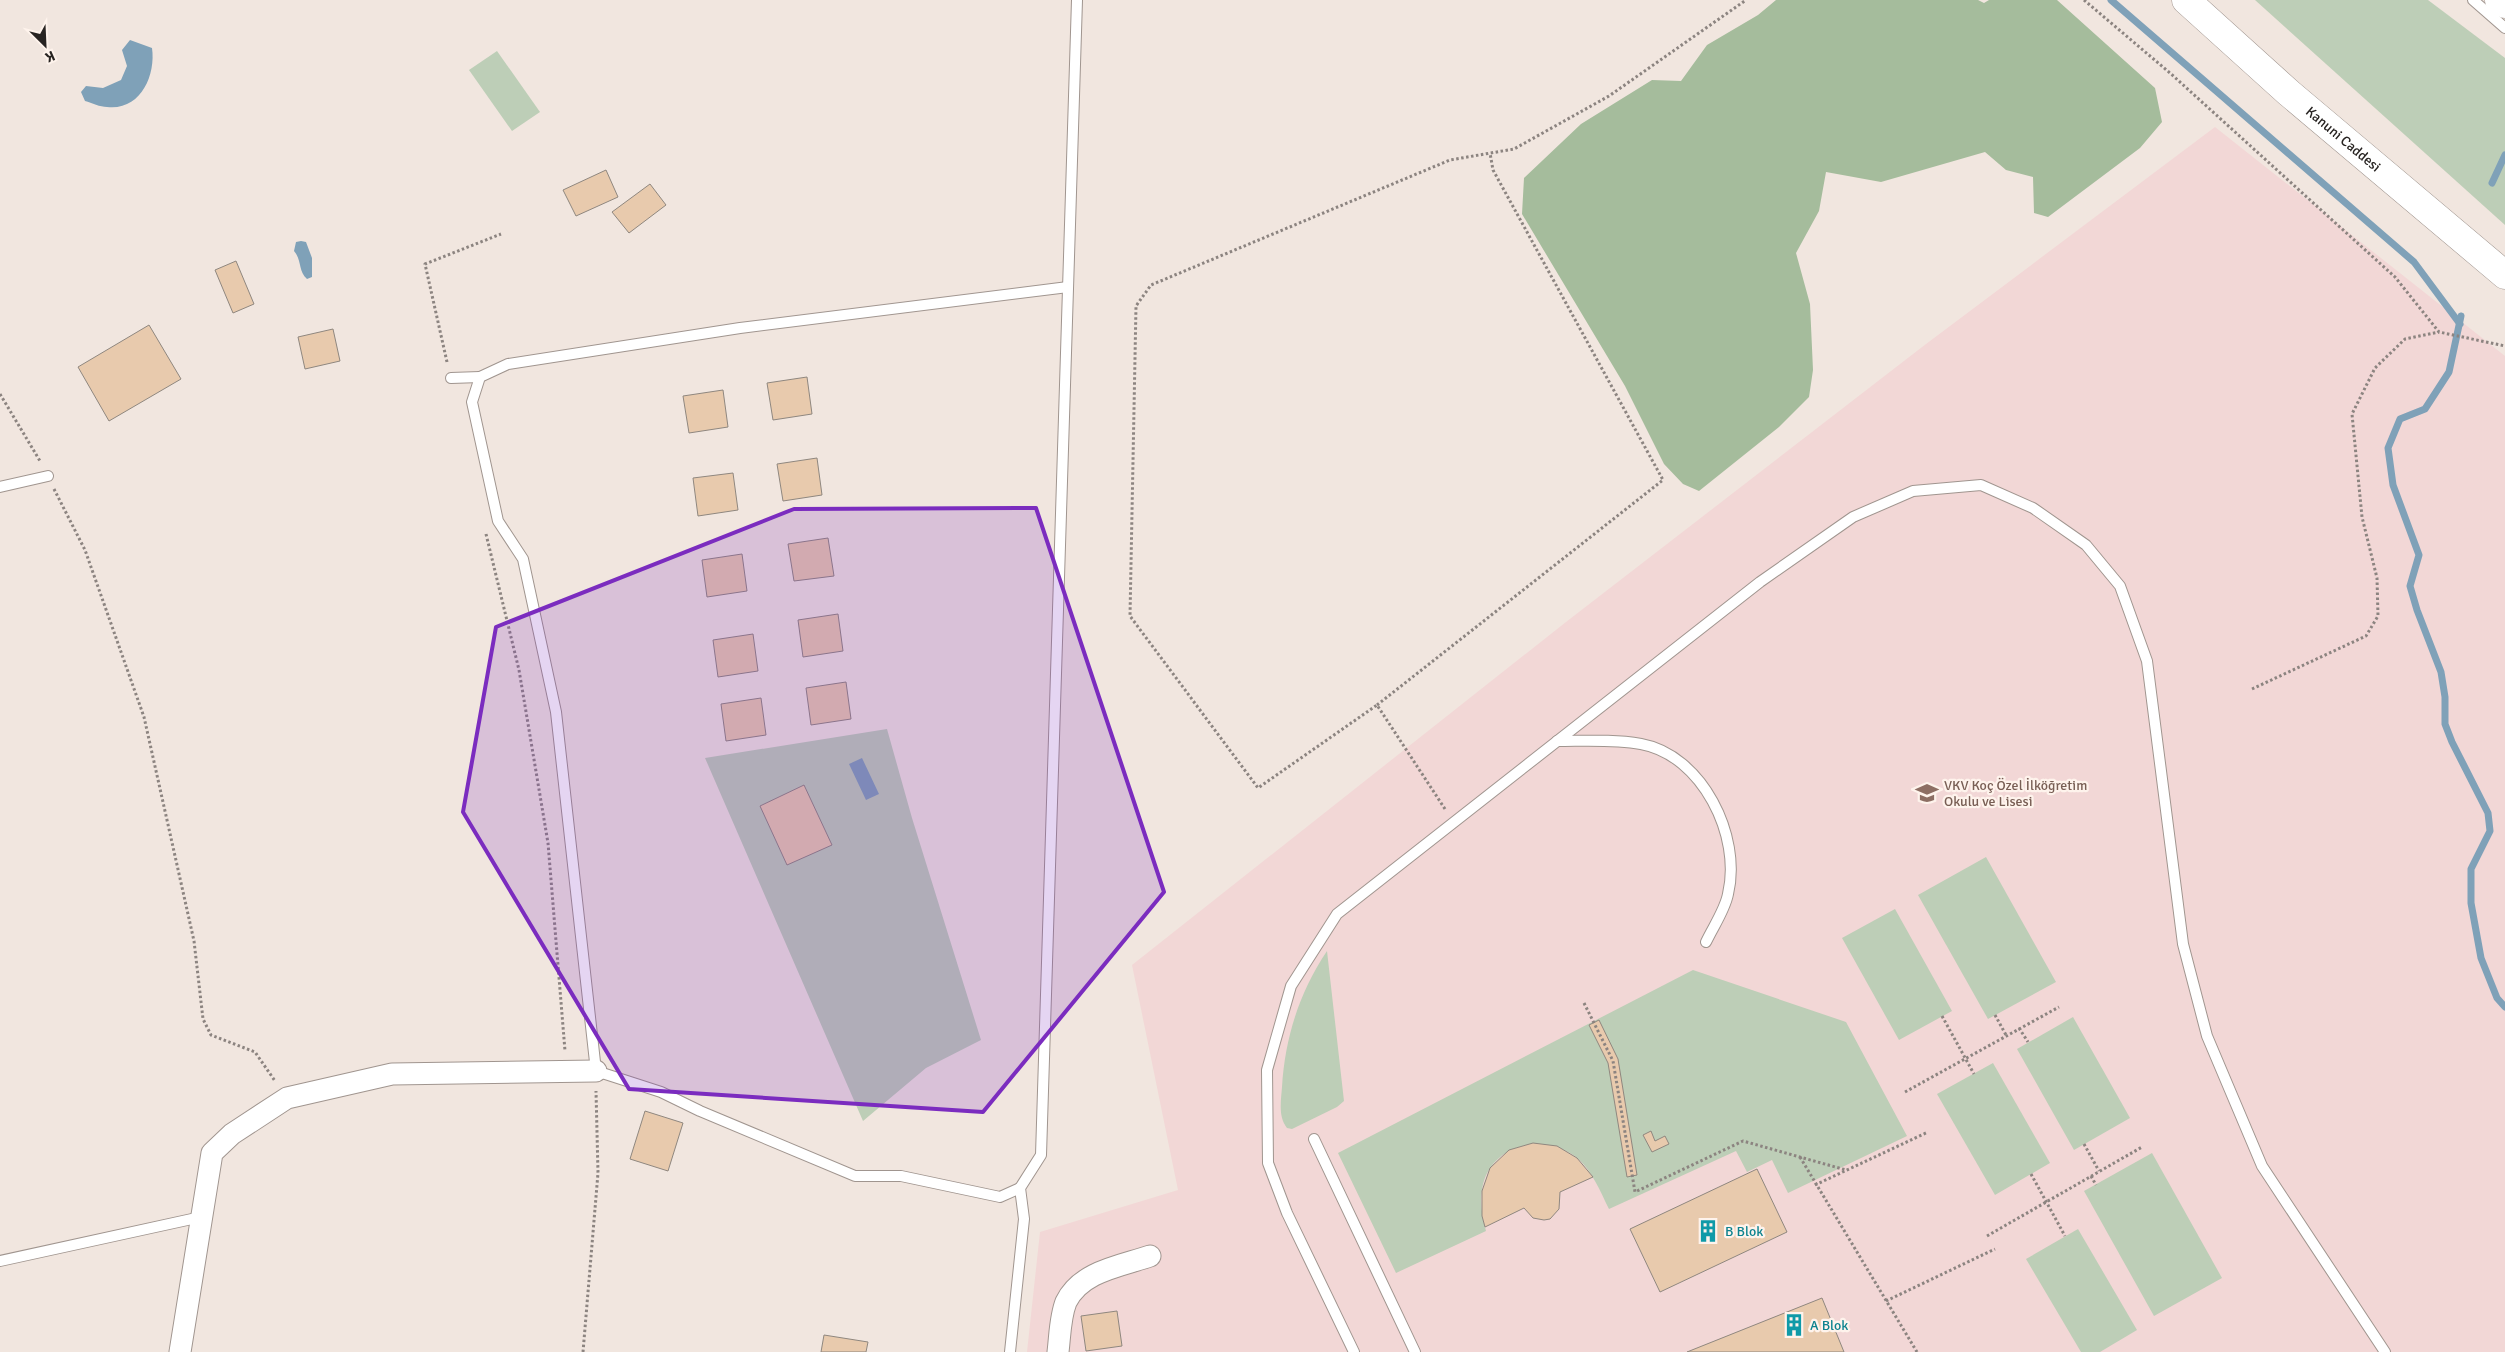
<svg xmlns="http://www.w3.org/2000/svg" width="2505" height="1352" font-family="Signika,sans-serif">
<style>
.education{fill:#f2d7d6}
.green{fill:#bdceb7}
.forest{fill:#a5bc9c}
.water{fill:#7fa1b8}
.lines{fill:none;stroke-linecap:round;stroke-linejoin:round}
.stream{stroke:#7fa1b8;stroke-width:7}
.building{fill:#e8caad;stroke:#8f877f}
.lane-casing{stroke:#a0958f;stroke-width:12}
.street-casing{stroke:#a0958f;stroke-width:23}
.primary-casing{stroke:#a0958f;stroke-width:29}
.highway-casing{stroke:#a0958f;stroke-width:29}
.path{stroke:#8c8480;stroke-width:3;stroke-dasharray:2.5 2.5;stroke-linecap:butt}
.lane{stroke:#fff;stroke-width:10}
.street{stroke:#fff;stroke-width:21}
.primary{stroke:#fff;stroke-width:28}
.highway{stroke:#fff;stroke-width:28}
.marked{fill:#7b2cbf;fill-opacity:0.2;stroke:#7b2cbf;stroke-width:4;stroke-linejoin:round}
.labels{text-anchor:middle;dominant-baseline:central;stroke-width:4.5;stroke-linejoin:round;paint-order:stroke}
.street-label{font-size:14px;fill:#282422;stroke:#fef3ec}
.education-label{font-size:14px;fill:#785e54;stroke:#fef3ec;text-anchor:start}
.culture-label{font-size:14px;fill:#0d838f;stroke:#fef3ec;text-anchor:start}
</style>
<rect width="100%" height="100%" fill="#f1e6df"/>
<path class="education" d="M2215,127L2505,356V1352H1027L1040,1232L1178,1190L1132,965L1566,622L1926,344Z"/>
<g class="green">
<path d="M2255,0H2428L2505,58V225Z"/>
<path d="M497,51L540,112L512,131L469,70Z"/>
<path d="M887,729L912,818L981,1040L926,1068L863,1121L705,758Z"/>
<path d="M1986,857L2056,982L1988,1019L1918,895Z"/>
<path d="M1895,909L1952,1011L1899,1040L1842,938Z"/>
<path d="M1327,951L1344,1101L1337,1107L1292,1129L1287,1128C1278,1117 1281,1101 1282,1087C1285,1038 1299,993 1327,951Z"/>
<path d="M1693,970L1846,1022L1907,1136L1788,1193L1772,1160L1747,1172L1736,1151L1609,1209C1600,1191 1592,1170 1576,1157C1550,1138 1510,1139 1490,1168C1478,1186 1480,1211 1486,1231L1396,1273L1338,1153Z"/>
<path d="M2073,1017L2130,1118L2074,1150L2017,1049Z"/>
<path d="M1993,1063L2050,1163L1995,1195L1937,1094Z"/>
<path d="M2152,1153L2222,1278L2154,1316L2084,1191Z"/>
<path d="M2078,1229L2137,1330L2100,1352H2081L2026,1259Z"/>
</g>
<path class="forest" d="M1776,0H1978L1984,3L1989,0H2057L2155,88L2162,122L2140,148L2048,217L2034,213L2033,177L2006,170L1985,152L1881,182L1826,172L1819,211L1796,253L1810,304L1813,370L1809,397L1779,427L1699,491L1683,484L1664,464L1625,386L1522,214L1524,178L1581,124L1652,80L1681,81L1707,45L1758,15Z"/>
<g class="water">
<path d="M130,40L152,48C156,76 140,111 107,107C100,107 92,103 85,101L81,92L86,86L103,88L121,80L127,66L122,50Z"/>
<path d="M301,241L306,242L312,258V277L307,279C298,271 302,260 294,251L296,242Z"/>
<path d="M862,758L879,794L866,800L849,764Z"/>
</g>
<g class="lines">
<g class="stream">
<path d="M2111,0L2414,262L2460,324"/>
<path d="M2492,183L2505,155"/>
<path d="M2461,316L2449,372L2425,409L2400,419L2388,448L2393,485L2419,555L2410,586L2417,610L2441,672L2445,697V724L2452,742L2488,813L2490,831L2471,869V903L2481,958L2497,998L2505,1007"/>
</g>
</g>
<g class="building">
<path d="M606,170L618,197L576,216L563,190Z"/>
<path d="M650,184L666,205L629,233L612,212Z"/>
<path d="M236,261L254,304L233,313L215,270Z"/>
<path d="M149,325L181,379L109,421L78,367Z"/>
<path d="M333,329L340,361L305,369L298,337Z"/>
<path d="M807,377L812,414L773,420L767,383Z"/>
<path d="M723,390L728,427L689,433L683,396Z"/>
<path d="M817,458L822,495L783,501L777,464Z"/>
<path d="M733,473L738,510L698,516L693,478Z"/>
<path d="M828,538L834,576L794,581L788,544Z"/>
<path d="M742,554L747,591L707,597L702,560Z"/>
<path d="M838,614L843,651L803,657L798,620Z"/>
<path d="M753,634L758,671L718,677L713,640Z"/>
<path d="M846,682L851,719L811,725L806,688Z"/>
<path d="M761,698L766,735L726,741L721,704Z"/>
<path d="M804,785L832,845L787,865L760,806Z"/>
<path d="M1599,1020L1618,1059L1637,1175L1627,1177L1608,1063L1589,1025Z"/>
<path d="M645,1111L683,1123L668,1171L630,1159Z"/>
<path d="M1651,1131L1655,1141L1665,1136L1669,1144L1652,1152L1643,1135Z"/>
<path d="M1533,1143L1557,1146L1577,1158L1593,1177L1560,1192L1559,1209L1550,1219L1544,1220L1533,1218L1524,1208L1485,1227L1482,1216V1191L1490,1168L1509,1150Z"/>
<path d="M1757,1169L1787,1232L1660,1292L1630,1229Z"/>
<path d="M1822,1298L1844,1352H1687Z"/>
<path d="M1117,1311L1122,1346L1086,1351L1081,1316Z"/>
<path d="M824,1335L868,1342L866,1352H821Z"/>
</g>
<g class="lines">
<defs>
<g id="lane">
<path d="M2473,0L2505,28"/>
<path d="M451,378L480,377"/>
<path d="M0,487L48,476"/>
<path d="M1557,741C1584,741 1613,739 1641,744C1702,755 1742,836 1728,894C1725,910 1713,927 1706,942"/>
<path d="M1314,1139L1415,1352"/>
<path d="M1020,1188L1000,1197L901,1176H855L700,1111L661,1092L596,1071L556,712L523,559L498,521L472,402L480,377L508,364L740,328L1068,287"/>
<path d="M0,1261L201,1217"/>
<path d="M1010,1352L1024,1219L1020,1188L1041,1155L1077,0"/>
<path d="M1354,1352L1287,1213L1268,1163L1267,1070L1291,986L1337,914L1760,582L1853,517L1913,491L1981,485L2033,508L2086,545L2120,586L2147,661L2183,944L2207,1036L2262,1166L2385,1352"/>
</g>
<g id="street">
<path d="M180,1352L212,1153L232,1134L287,1098L392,1074L596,1071"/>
<path d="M1058,1352C1060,1336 1060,1317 1066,1302C1081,1271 1121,1266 1150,1256"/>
</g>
<g id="primary">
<path id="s1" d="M2186,0L2289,93L2505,275"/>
</g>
<path id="highway" d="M2499,0L2505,4"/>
</defs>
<use href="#lane" class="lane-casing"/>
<use href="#street" class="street-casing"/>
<use href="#primary" class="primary-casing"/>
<use href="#highway" class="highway-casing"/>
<g class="path">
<path d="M2084,0L2170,73L2395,277L2439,332L2505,346"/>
<path d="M447,362L425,264L501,234"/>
<path d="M0,394L40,461"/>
<path d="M54,489L85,550L144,717L194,941L203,1019L211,1035L255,1052L275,1081"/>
<path d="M486,534L519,670L548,843L565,1051"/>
<path d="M2252,689L2366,636L2378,616L2377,578L2362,517L2352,414L2375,368L2405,339L2439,332"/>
<path d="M1377,705L1663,480L1493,170L1490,153"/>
<path d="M1445,809L1377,705L1258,788L1130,616L1136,306L1151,285L1450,160L1514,149L1609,96L1746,0"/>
<path d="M1584,1003L1613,1061L1635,1192L1743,1141L1846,1170"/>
<path d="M1995,1015L2006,1035"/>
<path d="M1942,1016L1974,1074"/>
<path d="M2019,1028L2028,1042"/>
<path d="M1905,1092L2059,1007"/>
<path d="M2084,1144L2099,1171"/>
<path d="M1800,1157L1917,1352"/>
<path d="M2031,1174L2065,1236"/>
<path d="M2091,1176L2096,1185"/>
<path d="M1815,1185L1928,1132"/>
<path d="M1987,1236L2142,1147"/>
<path d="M1886,1301L1995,1249"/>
<path d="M583,1352L598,1173L596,1091"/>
</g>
<use href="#lane" class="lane"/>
<use href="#street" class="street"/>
<use href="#primary" class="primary"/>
<use href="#highway" class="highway"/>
</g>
<path class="marked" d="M1036,508L1164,892L983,1112L629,1089L463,812L496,627L794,509Z"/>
<defs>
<symbol id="school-bare" viewBox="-9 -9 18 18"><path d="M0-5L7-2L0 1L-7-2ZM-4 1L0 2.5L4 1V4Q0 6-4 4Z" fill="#8d6e63" stroke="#fef3ec" stroke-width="2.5" paint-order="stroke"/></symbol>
<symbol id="building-bare" viewBox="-9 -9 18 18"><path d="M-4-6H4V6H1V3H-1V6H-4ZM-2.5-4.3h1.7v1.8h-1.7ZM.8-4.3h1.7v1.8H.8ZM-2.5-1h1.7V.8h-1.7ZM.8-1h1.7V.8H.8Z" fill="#0f9aa8" stroke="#fef3ec" stroke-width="2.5" paint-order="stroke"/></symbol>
</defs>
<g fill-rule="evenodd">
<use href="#school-bare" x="1911" y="777" width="32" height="32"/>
<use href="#building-bare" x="1692" y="1215" width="32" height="32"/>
<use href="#building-bare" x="1778" y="1309" width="32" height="32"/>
</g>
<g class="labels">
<g class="street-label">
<text stroke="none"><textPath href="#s1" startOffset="210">Kanuni Caddesi</textPath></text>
</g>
<g class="education-label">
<text x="1944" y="785">VKV Koç Özel İlköğretim<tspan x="1944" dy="16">Okulu ve Lisesi</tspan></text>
</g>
<g class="culture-label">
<text x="1725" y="1231">B Blok</text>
<text x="1810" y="1325">A Blok</text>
</g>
</g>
<g transform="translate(45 45) rotate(156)" stroke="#fef3ec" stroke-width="4" paint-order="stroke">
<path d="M0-4L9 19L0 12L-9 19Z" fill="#282422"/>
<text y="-8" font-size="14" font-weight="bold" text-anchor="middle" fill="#282422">K</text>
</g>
</svg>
